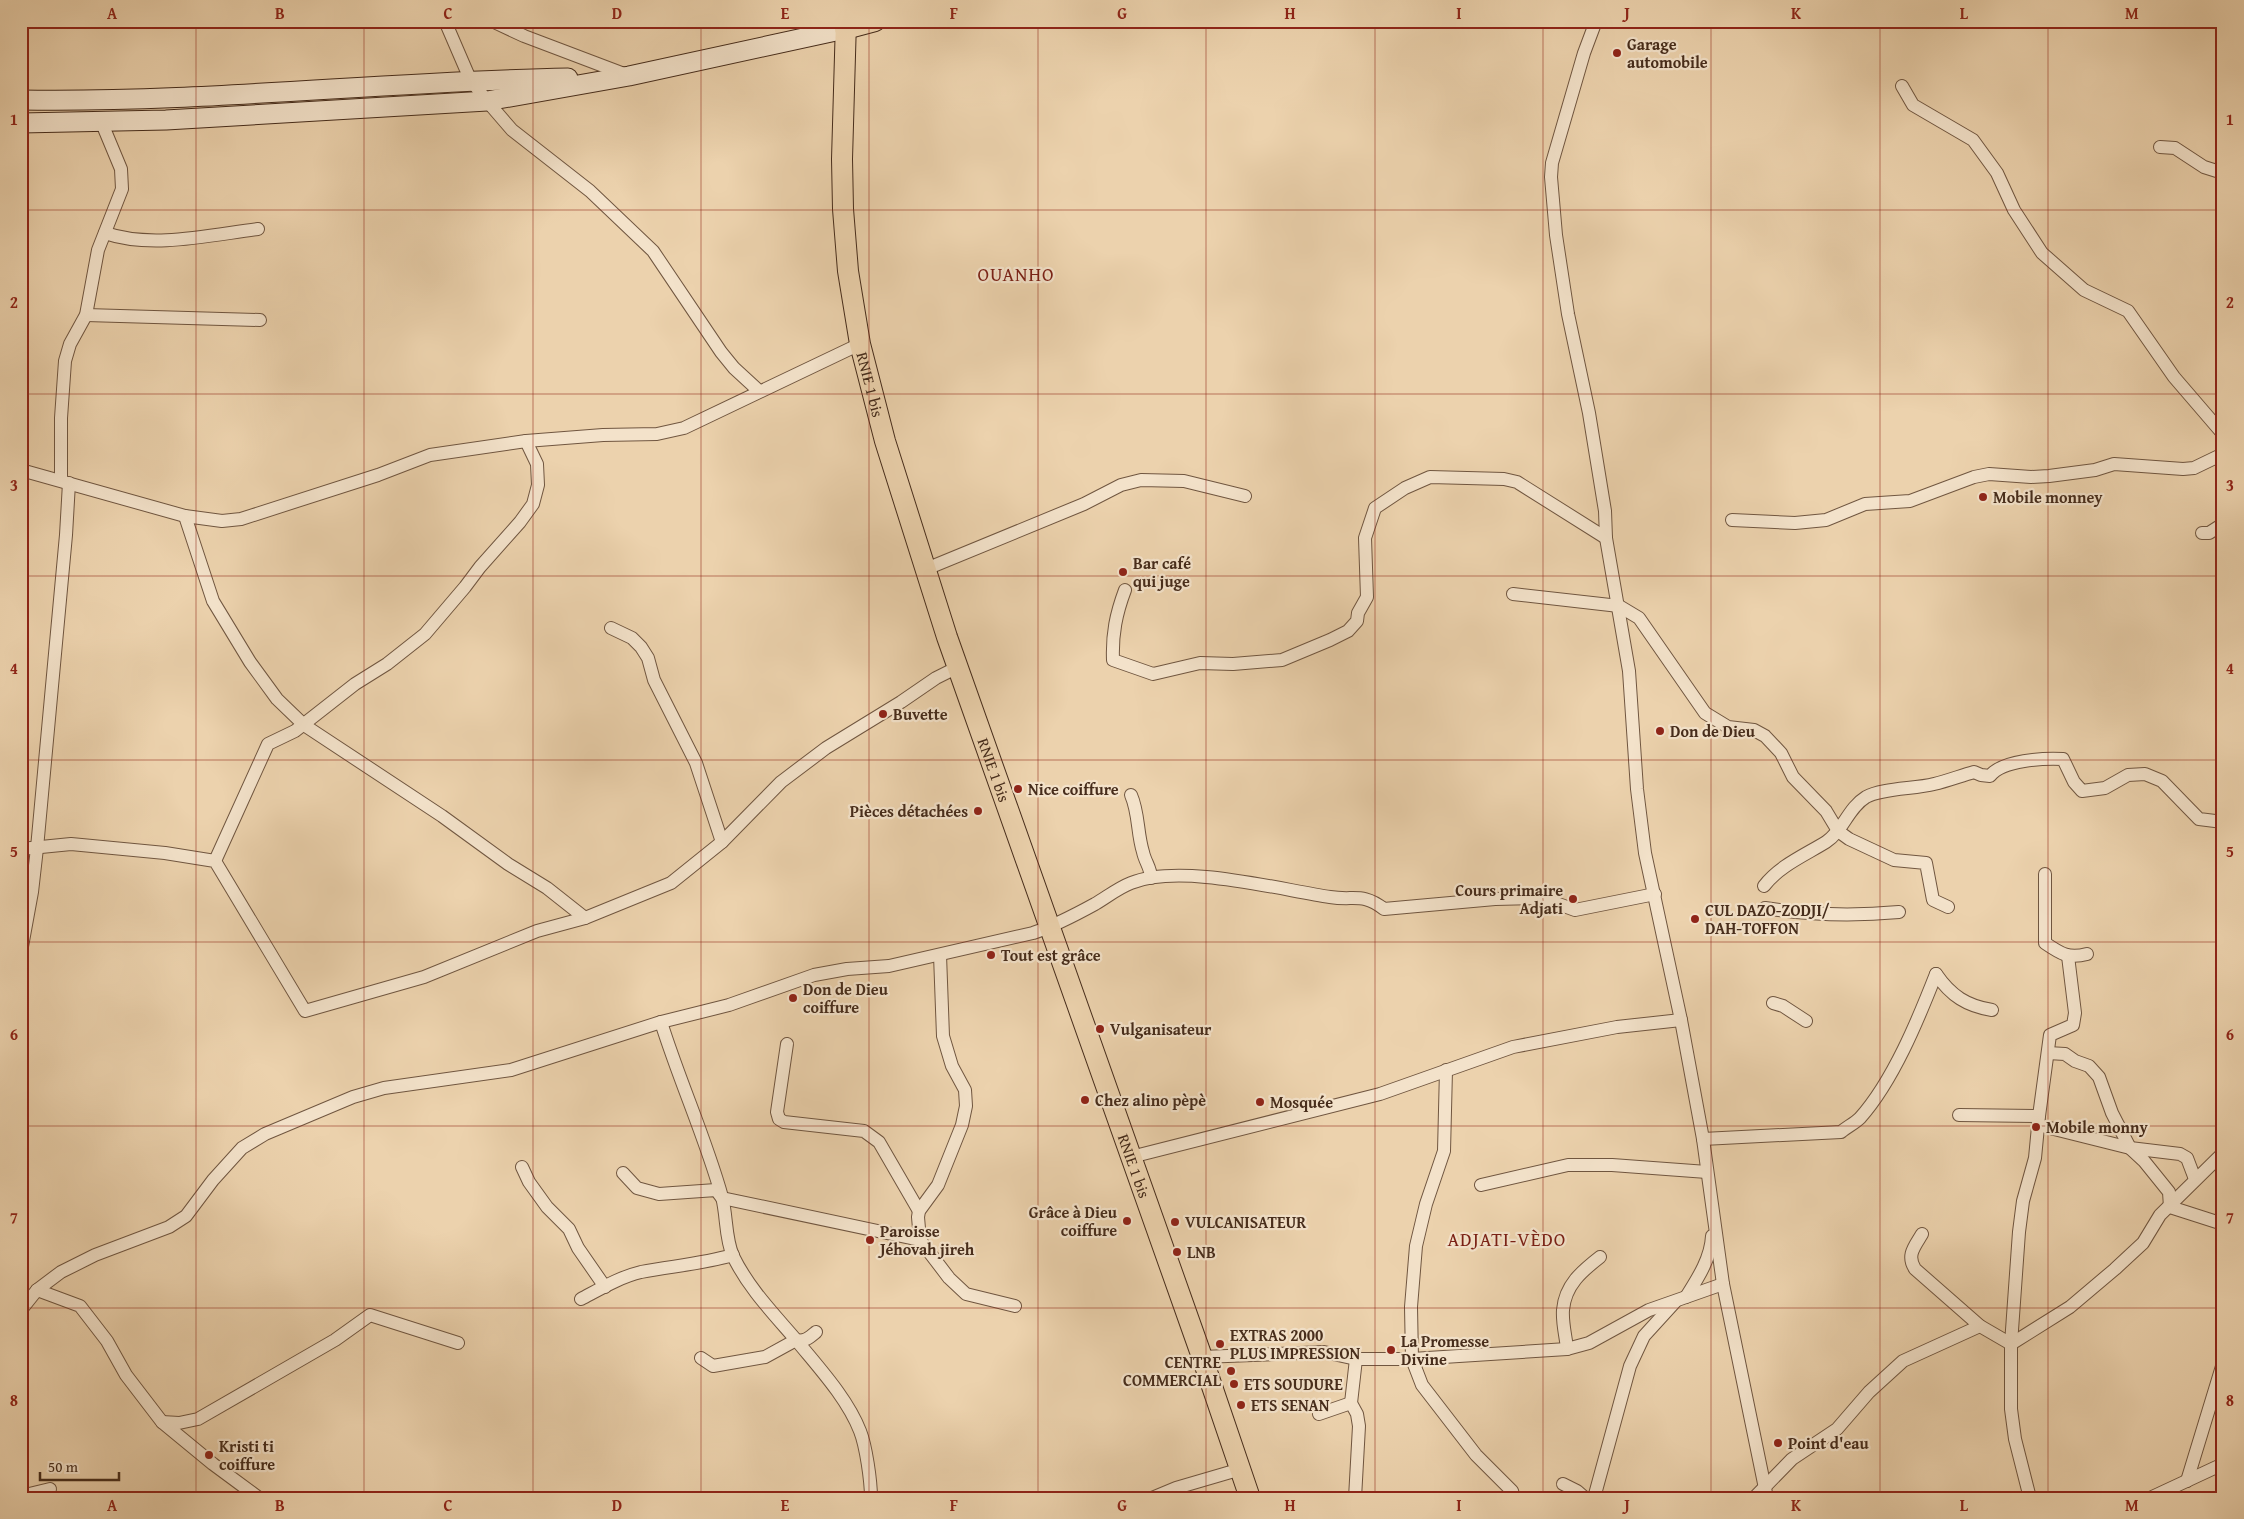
<svg xmlns="http://www.w3.org/2000/svg" width="2244" height="1519" font-family="'Gentium Book Plus',serif">
<style>
.lines{fill:none;stroke-linecap:round;stroke-linejoin:round}
.minor-casing{stroke:#705640;stroke-width:14}
.secondary-casing{stroke:#462c1b;stroke-width:21}
.primary-casing{stroke:#462c1b;stroke-width:22}
.minor{stroke:#f3e2ca;stroke-width:12}
.secondary{stroke:#f3e2ca;stroke-width:19}
.primary{stroke:#ecd2ad;stroke-width:20}
.grid{fill:none;stroke:#8f2418;stroke-width:1;stroke-opacity:0.55}
.poi-dot{fill:#8f2418;stroke:#f3e2ca;stroke-width:2}
.labels{text-anchor:middle;dominant-baseline:central;stroke-width:4.5;stroke-linejoin:round;paint-order:stroke}
.poi-label{font-size:16px;font-weight:bold;fill:#462c1b;stroke:#f3e2ca;text-anchor:start}
.street-label{font-size:16px;fill:#462c1b;stroke:#f3e2ca}
.quarter-label{font-size:19px;letter-spacing:1px;fill:#7a1f14;stroke:#f3e2ca}
.neatline{fill:none;stroke:#8f2418;stroke-width:2}
.grid-label{font-size:16px;text-anchor:middle;font-weight:bold;fill:#8f2418}
</style>
<rect width="100%" height="100%" fill="#ecd2ad"/>
<filter id="stains"><feTurbulence type="fractalNoise" baseFrequency=".004" numOctaves="4"/><feColorMatrix values="0 0 0 0 .2 0 0 0 0 .09 0 0 0 0 .02 0 0 0 .5 -.17"/></filter>
<radialGradient id="worn" r=".72"><stop offset=".6" stop-color="#630" stop-opacity="0"/><stop offset="1" stop-color="#630" stop-opacity=".3"/></radialGradient>
<g class="lines">
<defs>
<g id="minor">
<path d="M445,21L470,79L487,101L512,130L590,191L653,251L721,352L734,368L759,391"/>
<path d="M492,21L524,36L627,75"/>
<path d="M1596,21L1584,53L1552,163L1551,177L1556,235L1568,314L1589,413L1605,511L1606,538L1629,671L1637,789L1645,853L1681,1020L1703,1139L1723,1284L1767,1498"/>
<path d="M1902,86L1913,105L1973,140L1997,173L2014,210L2042,253L2084,290L2128,311L2174,377L2223,434"/>
<path d="M2160,147L2175,148L2204,167L2223,173"/>
<path d="M105,233C152,249 210,235 258,229"/>
<path d="M86,315L260,320"/>
<path d="M21,470L185,516L222,521L241,519L378,475L430,455L526,441L603,435L657,434L684,428L860,344"/>
<path d="M61,480V418L65,361L70,344L86,315L98,250L122,189L121,169L101,121"/>
<path d="M185,516L213,601L250,662L277,699L304,725L442,816L508,864L547,888L585,918"/>
<path d="M1732,520L1795,523L1826,520L1865,504L1910,501L1974,477L1989,474L2031,477L2049,476L2095,470L2114,464L2183,469L2194,468L2223,454"/>
<path d="M2202,533H2209L2223,524"/>
<path d="M926,569L1084,504L1121,485L1141,480L1184,481L1245,496"/>
<path d="M1125,590C1116,614 1112,634 1113,660L1153,674L1200,663L1233,664L1282,660L1330,640L1348,631L1357,621L1358,613L1367,597L1365,538L1375,508L1405,488L1430,477L1504,479L1517,482L1606,538"/>
<path d="M1513,594L1619,606L1639,618L1705,713L1728,727L1754,730L1765,736L1781,753L1793,777L1826,811L1838,831L1849,839L1894,860L1926,863L1933,900L1948,907"/>
<path d="M611,628L632,638L641,647L648,658L654,680L696,763L722,842"/>
<path d="M1131,795C1139,813 1137,833 1143,852C1145,862 1151,868 1151,878"/>
<path d="M21,849L71,844L165,853L215,861L305,1011L424,977L537,931L585,918L671,883L722,842L781,782L826,748L901,702L936,678L958,667"/>
<path d="M215,861L268,744L295,731L355,684L387,664L425,634L465,587L480,567L520,522L533,504L538,485L537,464L526,441"/>
<path d="M2045,874V943C2061,954 2069,959 2087,954"/>
<path d="M1764,886C1779,866 1805,855 1826,842C1843,831 1848,808 1866,797C1882,788 1915,789 1934,784C1947,781 1960,776 1974,772L1981,775L1990,776C2002,760 2044,758 2063,759L2074,782L2082,791L2105,788L2128,775L2145,774L2162,781L2199,819L2223,822"/>
<path d="M1765,908C1809,915 1855,916 1899,912"/>
<path d="M21,952L32,892L37,848L66,535L69,483"/>
<path d="M940,955L943,1036L952,1066L965,1090L966,1106L962,1125L938,1185L919,1211L918,1217L920,1240L949,1278L966,1294L1015,1306"/>
<path d="M1936,974C1951,996 1967,1006 1992,1010"/>
<path d="M1773,1003L1783,1006L1806,1021"/>
<path d="M661,1022C679,1080 706,1139 722,1197C727,1216 725,1238 733,1256C749,1289 774,1314 797,1341C819,1368 847,1398 860,1431C866,1446 871,1481 871,1498"/>
<path d="M787,1044L777,1112L779,1119L784,1122L864,1131L879,1142L919,1211"/>
<path d="M2048,1053L2065,1054L2075,1061L2089,1066L2099,1077L2112,1113L2130,1148L2144,1161L2169,1192L2170,1207L2223,1224"/>
<path d="M1446,1070L1444,1151L1426,1204L1416,1246L1411,1307L1412,1359L1422,1385L1476,1455L1512,1491L1514,1498"/>
<path d="M1959,1115L2039,1116"/>
<path d="M2038,1125L2130,1148L2180,1154L2187,1158L2195,1179"/>
<path d="M1703,1139L1841,1132C1847,1127 1855,1123 1860,1118C1893,1081 1918,1020 1936,974"/>
<path d="M1131,1157L1380,1094L1513,1047L1617,1027L1681,1020"/>
<path d="M522,1167L529,1182L547,1207L569,1229L578,1248L605,1287"/>
<path d="M623,1173L637,1188L659,1194L716,1190L722,1198L920,1240"/>
<path d="M1481,1185L1568,1165H1612L1707,1172"/>
<path d="M1922,1234C1915,1246 1906,1255 1915,1269L1980,1326L2011,1344L2070,1307L2115,1269L2143,1243L2160,1215L2223,1153"/>
<path d="M37,1290L80,1306L107,1341L126,1375L162,1422L213,1464L259,1498"/>
<path d="M1686,1297C1698,1278 1711,1258 1712,1236"/>
<path d="M581,1299C600,1289 620,1277 641,1272C672,1266 702,1264 733,1255"/>
<path d="M21,1310L37,1290L61,1272L95,1255L169,1227L186,1216L213,1180L242,1148L265,1134L353,1097L384,1088L511,1070L661,1022L729,1005L814,975L847,969L889,966L1033,933C1054,926 1075,915 1095,904C1107,897 1118,888 1131,883C1180,863 1277,889 1330,897C1354,901 1362,892 1384,909L1495,899L1542,898L1575,910L1655,894"/>
<path d="M1567,1349C1566,1337 1562,1323 1563,1310C1565,1285 1582,1271 1600,1257"/>
<path d="M1202,1357L1324,1352L1356,1359H1412L1567,1349L1589,1343L1649,1310L1723,1284"/>
<path d="M701,1358L713,1366L765,1357L796,1340C805,1342 810,1337 816,1332"/>
<path d="M1319,1414L1351,1403"/>
<path d="M162,1422L179,1423L198,1419L335,1340L370,1315L458,1343"/>
<path d="M2187,1481L2223,1363"/>
<path d="M1563,1484L1577,1491L1585,1498"/>
<path d="M21,1496L50,1489"/>
<path d="M1152,1498L1176,1488L1241,1469"/>
<path d="M1355,1498L1359,1426L1357,1414L1351,1403L1356,1359"/>
<path d="M1594,1498L1630,1366L1644,1336L1675,1302"/>
<path d="M1754,1498L1792,1459L1837,1429L1869,1392L1903,1361L1980,1326"/>
<path d="M2030,1498L2015,1439L2011,1409V1344L2019,1232L2023,1201L2035,1158L2039,1116L2050,1035L2073,1025L2075,1013L2068,956"/>
<path d="M2150,1498L2223,1464"/>
</g>
<g id="secondary">
<path d="M21,100C204,103 385,81 568,78"/>
<path d="M21,123L166,120L487,101L629,76L845,29"/>
</g>
<g id="primary">
<path id="s1" d="M846,21L842,159L843,209L848,271L860,344L885,441L947,637L1202,1357L1250,1498"/>
<path d="M845,29L875,21"/>
</g>
</defs>
<use href="#minor" class="minor-casing"/>
<use href="#secondary" class="secondary-casing"/>
<use href="#primary" class="primary-casing"/>
<use href="#minor" class="minor"/>
<use href="#secondary" class="secondary"/>
<use href="#primary" class="primary"/>
</g>
<path class="grid" d="M196,21V1498M364,21V1498M533,21V1498M701,21V1498M869,21V1498M1038,21V1498M1206,21V1498M1375,21V1498M1543,21V1498M1711,21V1498M1880,21V1498M2048,21V1498M21,210H2223M21,394H2223M21,576H2223M21,760H2223M21,942H2223M21,1126H2223M21,1308H2223"/>
<g class="poi-dot">
<circle cx="1617" cy="53" r="5"/>
<circle cx="1983" cy="497" r="5"/>
<circle cx="1123" cy="572" r="5"/>
<circle cx="883" cy="714" r="5"/>
<circle cx="1660" cy="731" r="5"/>
<circle cx="1018" cy="789" r="5"/>
<circle cx="978" cy="811" r="5"/>
<circle cx="1573" cy="899" r="5"/>
<circle cx="1695" cy="919" r="5"/>
<circle cx="991" cy="955" r="5"/>
<circle cx="793" cy="998" r="5"/>
<circle cx="1100" cy="1029" r="5"/>
<circle cx="1085" cy="1100" r="5"/>
<circle cx="1260" cy="1102" r="5"/>
<circle cx="2036" cy="1127" r="5"/>
<circle cx="1127" cy="1221" r="5"/>
<circle cx="1175" cy="1222" r="5"/>
<circle cx="870" cy="1240" r="5"/>
<circle cx="1177" cy="1252" r="5"/>
<circle cx="1220" cy="1344" r="5"/>
<circle cx="1391" cy="1350" r="5"/>
<circle cx="1231" cy="1371" r="5"/>
<circle cx="1234" cy="1384" r="5"/>
<circle cx="1241" cy="1405" r="5"/>
<circle cx="1778" cy="1443" r="5"/>
<circle cx="209" cy="1455" r="5"/>
</g>
<g class="labels">
<g class="poi-label">
<text x="1627" y="44">Garage<tspan x="1627" dy="18">automobile</tspan></text>
<text x="1993" y="497">Mobile monney</text>
<text x="1133" y="563">Bar café<tspan x="1133" dy="18">qui juge</tspan></text>
<text x="893" y="714">Buvette</text>
<text x="1670" y="731">Don de Dieu</text>
<text x="1028" y="789">Nice coiffure</text>
<text x="968" y="811" text-anchor="end">Pièces détachées</text>
<text x="1563" y="890" text-anchor="end">Cours primaire<tspan x="1563" dy="18">Adjati</tspan></text>
<text x="1705" y="910">CUL DAZO-ZODJI/<tspan x="1705" dy="18">DAH-TOFFON</tspan></text>
<text x="1001" y="955">Tout est grâce</text>
<text x="803" y="989">Don de Dieu<tspan x="803" dy="18">coiffure</tspan></text>
<text x="1110" y="1029">Vulganisateur</text>
<text x="1095" y="1100">Chez alino pèpè</text>
<text x="1270" y="1102">Mosquée</text>
<text x="2046" y="1127">Mobile monny</text>
<text x="1117" y="1212" text-anchor="end">Grâce à Dieu<tspan x="1117" dy="18">coiffure</tspan></text>
<text x="1185" y="1222">VULCANISATEUR</text>
<text x="880" y="1231">Paroisse<tspan x="880" dy="18">Jéhovah jireh</tspan></text>
<text x="1187" y="1252">LNB</text>
<text x="1230" y="1335">EXTRAS 2000<tspan x="1230" dy="18">PLUS IMPRESSION</tspan></text>
<text x="1401" y="1341">La Promesse<tspan x="1401" dy="18">Divine</tspan></text>
<text x="1221" y="1362" text-anchor="end">CENTRE<tspan x="1221" dy="18">COMMERCIAL</tspan></text>
<text x="1244" y="1384">ETS SOUDURE</text>
<text x="1251" y="1405">ETS SENAN</text>
<text x="1788" y="1443">Point d'eau</text>
<text x="219" y="1446">Kristi ti<tspan x="219" dy="18">coiffure</tspan></text>
</g>
<g class="street-label">
<text stroke="none"><textPath href="#s1" startOffset="366">RNIE 1 bis</textPath></text>
<text stroke="none"><textPath href="#s1" startOffset="771">RNIE 1 bis</textPath></text>
<text stroke="none"><textPath href="#s1" startOffset="1191">RNIE 1 bis</textPath></text>
</g>
<g class="quarter-label">
<text x="1016" y="274">OUANHO</text>
<text x="1507" y="1239">ADJATI-VÈDO</text>
</g>
</g>
<rect width="2244" height="1519" fill="none" stroke="#ecd2ad" stroke-width="55"/>
<path d="M40 1472v8h79v-8" fill="none" stroke="#462c1b" stroke-width="2.5"/>
<text x="48" y="1472" font-size="15" fill="#462c1b" stroke="#f3e2ca" stroke-width="4" paint-order="stroke">50 m</text>
<rect x="28" y="28" width="2188" height="1464" class="neatline"/>
<g class="grid-label">
<text x="112" y="19">A</text>
<text x="280" y="19">B</text>
<text x="448" y="19">C</text>
<text x="617" y="19">D</text>
<text x="785" y="19">E</text>
<text x="954" y="19">F</text>
<text x="1122" y="19">G</text>
<text x="1290" y="19">H</text>
<text x="1459" y="19">I</text>
<text x="1627" y="19">J</text>
<text x="1796" y="19">K</text>
<text x="1964" y="19">L</text>
<text x="2132" y="19">M</text>
<text x="14" y="125">1</text>
<text x="2230" y="125">1</text>
<text x="14" y="308">2</text>
<text x="2230" y="308">2</text>
<text x="14" y="491">3</text>
<text x="2230" y="491">3</text>
<text x="14" y="674">4</text>
<text x="2230" y="674">4</text>
<text x="14" y="857">5</text>
<text x="2230" y="857">5</text>
<text x="14" y="1040">6</text>
<text x="2230" y="1040">6</text>
<text x="14" y="1223">7</text>
<text x="2230" y="1223">7</text>
<text x="14" y="1406">8</text>
<text x="2230" y="1406">8</text>
<text x="112" y="1511">A</text>
<text x="280" y="1511">B</text>
<text x="448" y="1511">C</text>
<text x="617" y="1511">D</text>
<text x="785" y="1511">E</text>
<text x="954" y="1511">F</text>
<text x="1122" y="1511">G</text>
<text x="1290" y="1511">H</text>
<text x="1459" y="1511">I</text>
<text x="1627" y="1511">J</text>
<text x="1796" y="1511">K</text>
<text x="1964" y="1511">L</text>
<text x="2132" y="1511">M</text>
</g>
<rect width="100%" height="100%" filter="url(#stains)"/>
<rect width="100%" height="100%" fill="url(#worn)"/>
</svg>
